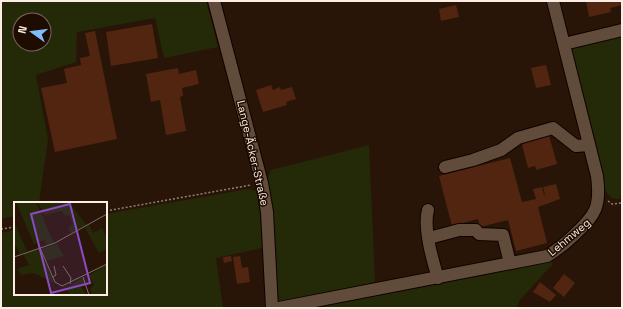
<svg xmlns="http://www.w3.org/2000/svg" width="623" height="309" font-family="'Space Grotesk',sans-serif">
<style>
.green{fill:#242908;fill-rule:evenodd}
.building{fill:#522511}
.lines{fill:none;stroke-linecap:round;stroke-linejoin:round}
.minor-casing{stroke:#100200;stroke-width:14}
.path{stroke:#908074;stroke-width:1.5;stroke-dasharray:2 2;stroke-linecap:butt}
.minor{stroke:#614b3b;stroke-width:12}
.labels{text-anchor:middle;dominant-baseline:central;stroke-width:3;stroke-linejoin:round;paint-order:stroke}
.street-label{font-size:11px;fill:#fceee4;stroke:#1e0c01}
.inset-road{fill:none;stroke:#7d6c5f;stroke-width:1}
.view{fill:#8e49c5;fill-opacity:0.15;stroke:#8e49c5;stroke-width:2}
.inset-edge{fill:none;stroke:#fceee4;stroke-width:2}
</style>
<rect width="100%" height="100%" fill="#281507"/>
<g class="green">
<path d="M1,1H206L218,47L164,58L155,18L77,32L76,62L36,75L48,139L39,203H15V216L1,219ZM20,20H44V44H20Z"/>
<path d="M622,34V198C611,202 607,194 603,185L571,47Z"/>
<path d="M369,145L375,282L279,302L275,294L267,180L271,170Z"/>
<path d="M248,189L256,191L259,199L262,248L216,258L223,308H1V233L15,230V294H106V214Z"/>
<path d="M552,258V265L520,300L516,308H298Z"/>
</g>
<g class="building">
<path d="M586,1H622V5L610,8L611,12L589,17Z"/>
<path d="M456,5L459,17L441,21L439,9Z"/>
<path d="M152,24L158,58L111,66L106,32Z"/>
<path d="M95,31L117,139L55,152L41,88L67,83L64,69L81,65L80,58L90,56L85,33Z"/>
<path d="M546,65L551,85L536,88L531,68Z"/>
<path d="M178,68L179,74L196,70L199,84L182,88L183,96L180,97L186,131L166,135L160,100L151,102L146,74Z"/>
<path d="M271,85L273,90L280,87L281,90L292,87L296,99L286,102L287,105L263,112L256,90Z"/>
<path d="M548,132L557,164L536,170L535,166L528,168L521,140Z"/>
<path d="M510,158L522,202L536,199L533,189L542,187L544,195H545L543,187L556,184L560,199L538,207L547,243L516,251L508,220L480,227L478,219L452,226L439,176Z"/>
<path d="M231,256L232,261L224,263L223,257Z"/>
<path d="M240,256L242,268L248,267L250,282L237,284L233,257Z"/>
<path d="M564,274L575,283L564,297L553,288Z"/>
<path d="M540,282L556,295L550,302L533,292Z"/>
</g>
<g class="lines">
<defs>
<g id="minor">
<path d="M214,1L262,183L267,212L272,308"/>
<path d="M564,44L622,30"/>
<path d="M445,167L473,160L501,150L518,138L553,128L576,146L589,145"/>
<path d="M428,210C423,228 432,259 438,278"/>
<path d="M429,238L459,230H476L479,234L503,235L510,263"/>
<path d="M279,308L547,256C557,250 566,243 574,235C596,215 601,206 597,176L553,1"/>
</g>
</defs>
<use href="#minor" class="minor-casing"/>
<g class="path">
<path d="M608,201L612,204L622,203"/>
<path d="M106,211L251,185"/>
<path d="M1,229L15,227"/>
</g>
<use href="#minor" class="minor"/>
</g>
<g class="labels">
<g class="street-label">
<text transform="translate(253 153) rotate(77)">Lange-Äcker-Straße</text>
<text transform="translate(569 237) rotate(-40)">Lehmweg</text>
</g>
</g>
<g transform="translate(14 202)">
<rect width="93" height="93" fill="#281507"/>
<path d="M2,0H22L40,41L33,43L30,38L20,42ZM24,0H55L72,23L57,31L54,25L59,22L55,13L51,14L48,9L30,13ZM0,20L13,49L6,52L2,44L0,45ZM75,23L79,31L88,26L93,36V47L85,51L71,26ZM43,42L50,54L32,59L27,47ZM25,47L26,48L40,81L20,71L7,73L3,67L15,63L9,52ZM93,63V93H79L76,87L80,83L75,73ZM68,76L72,83L67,85L71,91L69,93H57L51,87Z" fill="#242908"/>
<path class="inset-road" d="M26,46L41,80L48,84L93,62M0,55L41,41L93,12M49,64L57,76L56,82M39,75L42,73L40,64M69,75L75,93"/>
<path class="view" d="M56,2L76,81L37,91L17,12Z"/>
<rect width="93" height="93" class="inset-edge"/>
</g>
<rect width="623" height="309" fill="none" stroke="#fceee4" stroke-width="4"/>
<g transform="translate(32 32) rotate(284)"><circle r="19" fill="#1e0c01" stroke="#77665c"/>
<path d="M0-3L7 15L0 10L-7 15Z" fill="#7ebdf9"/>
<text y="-6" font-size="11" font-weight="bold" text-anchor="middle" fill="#fceee4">N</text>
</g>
</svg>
